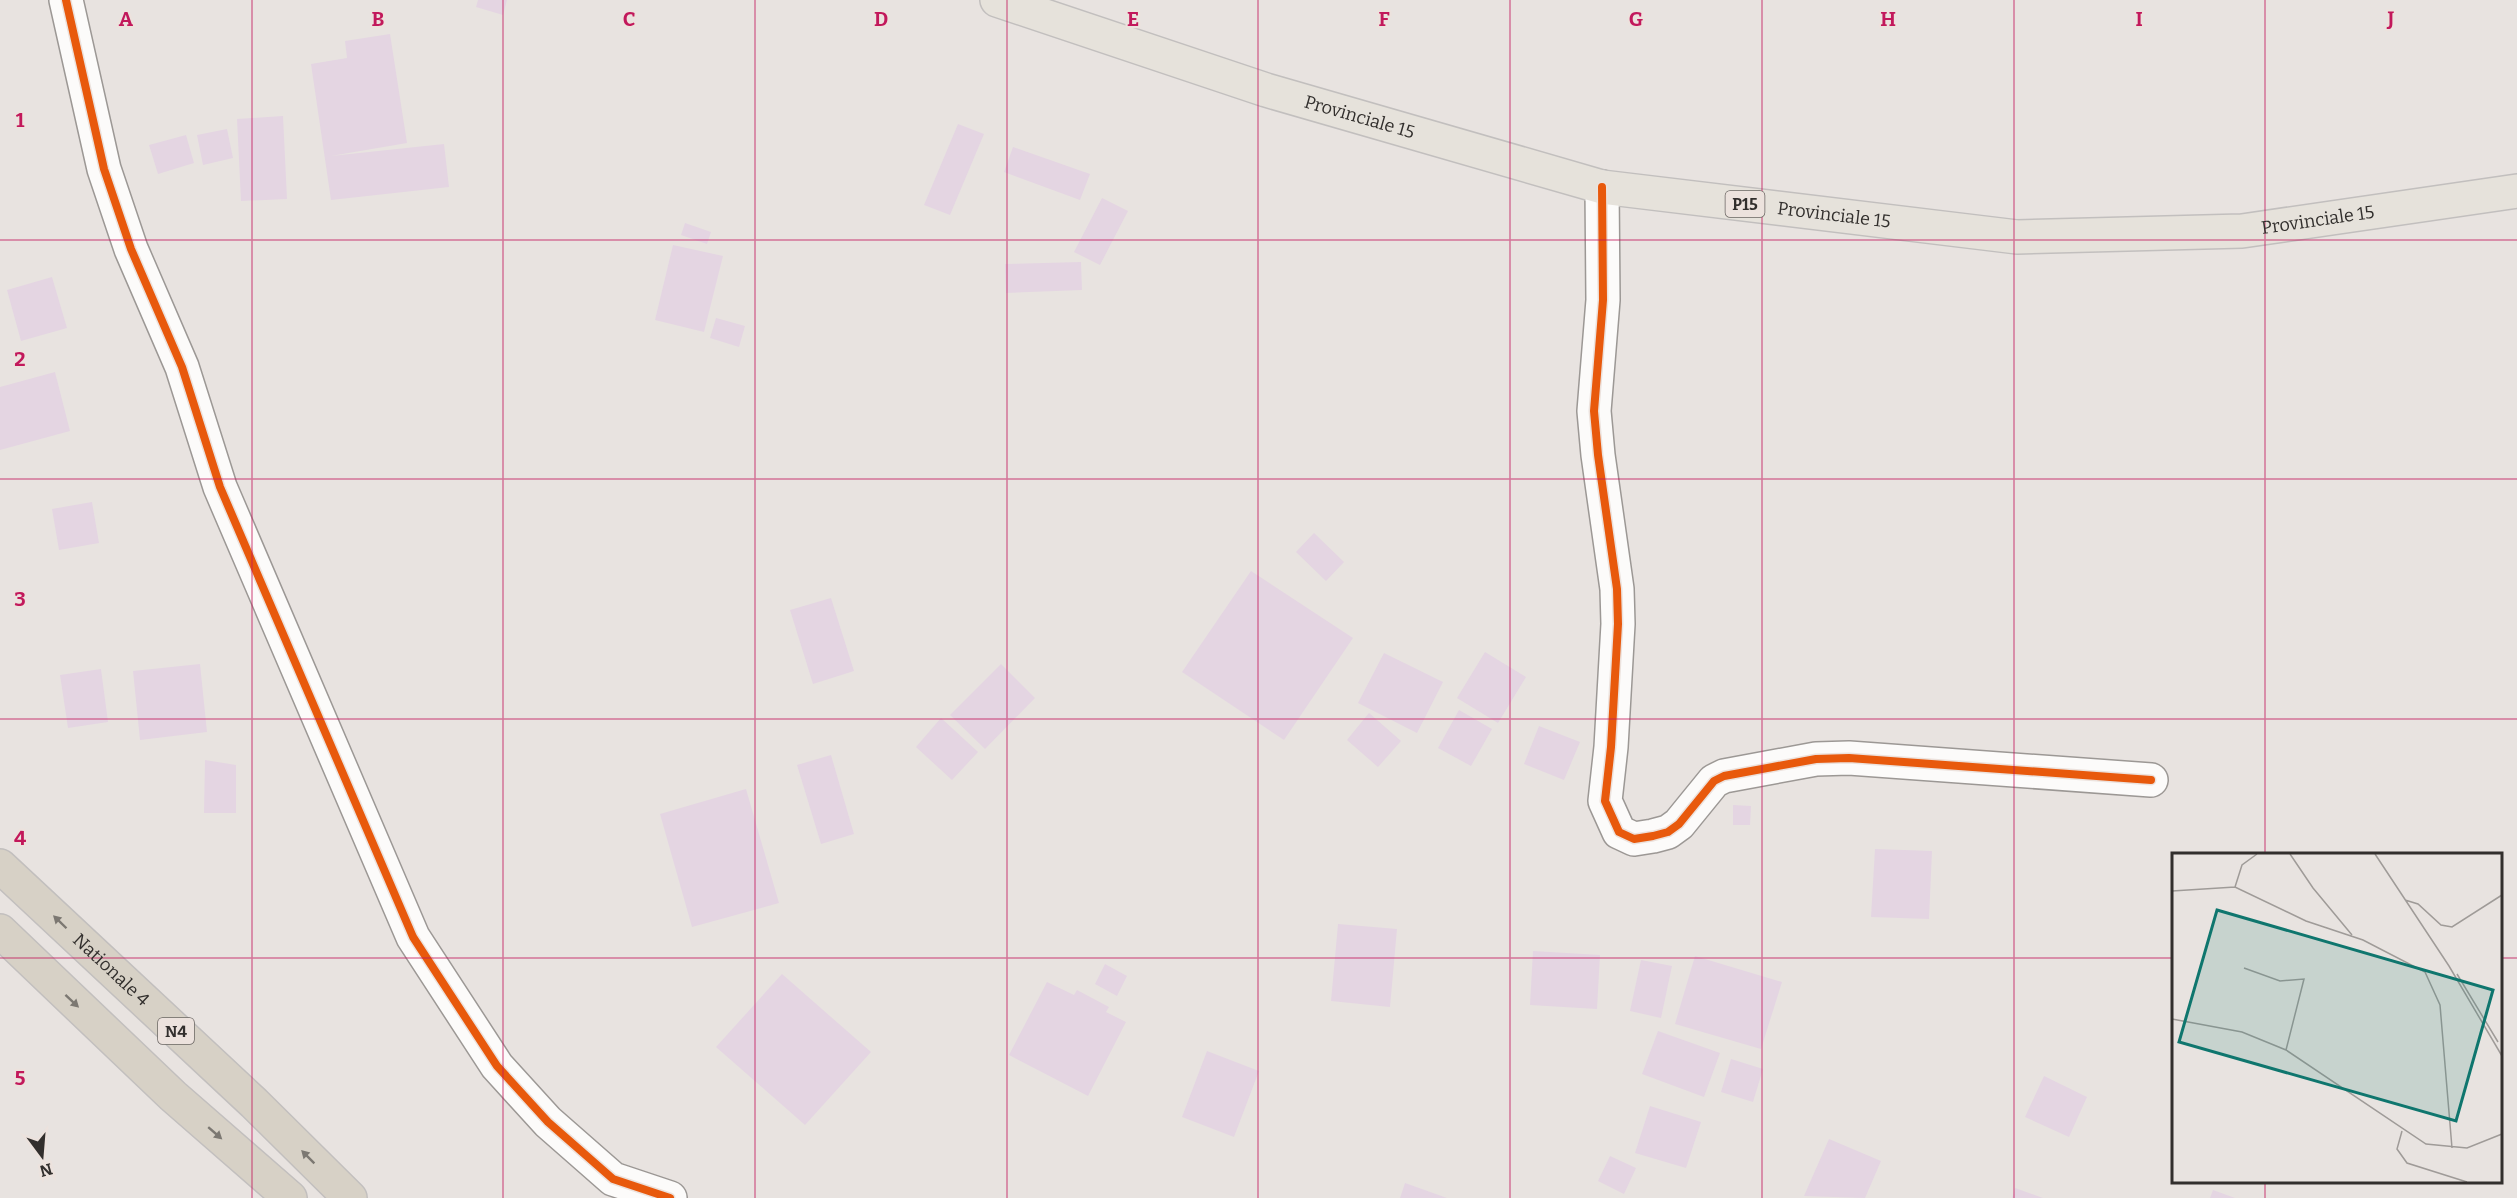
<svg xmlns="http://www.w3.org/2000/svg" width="2517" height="1198" font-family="Bitter,serif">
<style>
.building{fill:#e4d5e2}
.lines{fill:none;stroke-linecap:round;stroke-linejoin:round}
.minor-casing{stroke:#9c9895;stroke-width:36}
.major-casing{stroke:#c2bfbe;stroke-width:36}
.highway-casing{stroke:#c2bfbe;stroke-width:36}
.minor{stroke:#fcfbfa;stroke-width:33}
.major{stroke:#e6e2db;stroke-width:33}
.highway{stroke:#d7d1c6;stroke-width:33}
.cycleway-casing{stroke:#ece2dd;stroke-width:11}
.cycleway{stroke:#e8590c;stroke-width:8}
.oneway{fill:#7c7872}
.grid{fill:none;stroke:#c2185b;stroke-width:1.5;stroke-opacity:0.55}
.labels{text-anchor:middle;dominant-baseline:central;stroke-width:4.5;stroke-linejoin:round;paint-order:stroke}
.shield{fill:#ece2dd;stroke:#6a6562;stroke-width:1.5}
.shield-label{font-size:16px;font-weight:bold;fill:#322f2d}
.street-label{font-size:18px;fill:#322f2d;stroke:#ece2dd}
.inset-road{fill:none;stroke:#9f9b98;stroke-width:1.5}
.view{fill:#0f766e;fill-opacity:0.15;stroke:#0f766e;stroke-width:3}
.inset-edge{fill:none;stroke:#322f2d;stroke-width:3}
.grid-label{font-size:20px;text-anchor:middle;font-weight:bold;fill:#c2185b;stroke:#ece2dd;stroke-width:4.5;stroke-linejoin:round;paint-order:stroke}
</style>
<rect width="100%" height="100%" fill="#e8e3e0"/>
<g class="building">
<path d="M478,0H507L503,15L476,7Z"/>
<path d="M390,34L407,143L331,156L444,144L449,187L331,200L311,64L347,58L345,41Z"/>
<path d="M283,116L287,199L241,201L237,119Z"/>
<path d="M958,124L984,134L950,215L924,205Z"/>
<path d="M227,129L233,158L203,165L197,135Z"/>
<path d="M186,135L194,163L158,174L149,145Z"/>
<path d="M1013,147L1090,174L1080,200L1004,172Z"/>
<path d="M1102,198L1128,211L1100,265L1074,252Z"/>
<path d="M685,223L711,232L707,244L681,235Z"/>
<path d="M673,245L723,256L704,332L655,320Z"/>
<path d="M1081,262L1082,290L1006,293L1005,264Z"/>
<path d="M52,277L67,328L21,341L7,290Z"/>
<path d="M716,318L745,326L739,347L710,338Z"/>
<path d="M55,372L70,431L0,450V387Z"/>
<path d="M92,502L99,543L59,550L52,509Z"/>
<path d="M1314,533L1344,562L1326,581L1296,552Z"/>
<path d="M1251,571L1353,638L1284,740L1182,672Z"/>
<path d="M831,598L854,671L813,684L790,610Z"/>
<path d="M1485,652L1526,677L1498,723L1457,698Z"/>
<path d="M1384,653L1443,682L1417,733L1358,703Z"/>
<path d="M200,664L207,732L140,740L133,671Z"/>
<path d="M1001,664L1035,698L985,749L950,715Z"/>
<path d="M101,669L108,722L68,728L60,675Z"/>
<path d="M1459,710L1492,729L1471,766L1438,748Z"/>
<path d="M1369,713L1401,741L1378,767L1347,740Z"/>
<path d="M941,718L978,752L952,780L916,747Z"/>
<path d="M1539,726L1580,742L1564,780L1524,764Z"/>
<path d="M831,755L854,834L821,844L797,765Z"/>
<path d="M205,760L236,765V813H204Z"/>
<path d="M746,789L779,903L692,927L660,814Z"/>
<path d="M1733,805L1751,806L1750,825H1733Z"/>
<path d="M1875,849L1932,851L1929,919L1871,917Z"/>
<path d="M1338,924L1397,929L1390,1007L1331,1001Z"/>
<path d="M1533,951L1600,955L1597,1009L1530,1005Z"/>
<path d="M1695,956L1782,982L1761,1049L1675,1024Z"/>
<path d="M1641,960L1672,966L1661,1018L1630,1011Z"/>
<path d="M1105,964L1127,976L1117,996L1095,984Z"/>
<path d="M782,974L871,1052L805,1125L716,1047Z"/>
<path d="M1047,982L1074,995L1077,990L1109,1007L1106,1012L1126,1022L1088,1096L1009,1055Z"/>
<path d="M1658,1031L1720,1053L1704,1097L1642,1074Z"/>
<path d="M1207,1051L1259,1071L1234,1137L1182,1117Z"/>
<path d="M1731,1059L1763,1069L1753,1102L1721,1092Z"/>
<path d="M2044,1076L2087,1097L2069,1137L2025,1117Z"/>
<path d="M1650,1106L1701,1122L1686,1168L1635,1153Z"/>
<path d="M1829,1139L1881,1161L1865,1198L1804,1196Z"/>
<path d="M1610,1156L1636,1168L1624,1194L1598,1181Z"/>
<path d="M1405,1183L1447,1198H1400Z"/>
<path d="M2015,1188L2043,1198H2012Z"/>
<path d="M2213,1190L2235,1198H2210Z"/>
</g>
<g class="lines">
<defs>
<g id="minor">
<path d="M66,0L104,169L131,249L182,367L220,487L413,937L497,1066L548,1122L613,1179L670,1198"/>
<path d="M1602,187L1603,300L1594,411L1598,455L1617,589L1618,624L1611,747L1605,801L1619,832L1634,839L1653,836L1668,832L1679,824L1714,781L1724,776L1816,759L1849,758L2151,780"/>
</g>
<g id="major">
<path id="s1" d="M997,0L1266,90L1602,187L2017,237L2242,231L2517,191"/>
</g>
<g id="highway">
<path id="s2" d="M0,866L254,1103L350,1198"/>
<path d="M0,931L173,1096L290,1198"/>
</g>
</defs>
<use href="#minor" class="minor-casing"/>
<use href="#major" class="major-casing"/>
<use href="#highway" class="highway-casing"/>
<use href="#minor" class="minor"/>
<use href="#major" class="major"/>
<use href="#highway" class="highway"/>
<defs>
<g id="cycleway">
<path d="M66,0L104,169L131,249L182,367L220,487L413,937L497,1066L548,1122L613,1179L670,1198"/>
<path d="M1602,187L1603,300L1594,411L1598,455L1617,589L1618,624L1611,747L1605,801L1619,832L1634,839L1653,836L1668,832L1679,824L1714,781L1724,776L1816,759L1849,758L2151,780"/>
</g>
</defs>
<use href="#cycleway" class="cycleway-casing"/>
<use href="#cycleway" class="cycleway"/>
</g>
<defs><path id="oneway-solid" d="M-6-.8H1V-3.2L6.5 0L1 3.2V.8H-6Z" transform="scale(1.5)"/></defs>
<g class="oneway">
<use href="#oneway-solid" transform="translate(60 922) rotate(-136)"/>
<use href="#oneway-solid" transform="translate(72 1001) rotate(43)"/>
<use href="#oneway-solid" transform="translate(215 1133) rotate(41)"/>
<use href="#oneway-solid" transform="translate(308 1157) rotate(-135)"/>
</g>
<path class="grid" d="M252,0V1198M503,0V1198M755,0V1198M1007,0V1198M1258,0V1198M1510,0V1198M1762,0V1198M2014,0V1198M2265,0V854M0,240H2517M0,479H2517M0,719H2517M0,958H2174M2500,958H2517M2265,1182V1198"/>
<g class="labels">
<g class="shield">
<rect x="1725.5" y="191" width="39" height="26" rx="4.5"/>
<rect x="158" y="1018" width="36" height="26" rx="4.5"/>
</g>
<g class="shield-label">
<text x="1745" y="204">P15</text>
<text x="176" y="1031">N4</text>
</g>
<g class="street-label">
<text stroke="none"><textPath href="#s1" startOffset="381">Provinciale 15</textPath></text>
<text stroke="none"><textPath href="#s1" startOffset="867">Provinciale 15</textPath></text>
<text stroke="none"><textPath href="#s1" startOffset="1353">Provinciale 15</textPath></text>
<text stroke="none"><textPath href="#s2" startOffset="152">Nationale 4</textPath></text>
</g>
</g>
<g transform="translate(2172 853)">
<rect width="330" height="330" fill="#e8e3e0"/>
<path class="inset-road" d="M118,1L141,35L180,82M203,1L277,113L330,203M63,34L70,12L85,1M0,38L63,34L134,68L191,87L253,119L268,152L280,295M233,47L246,51L269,72L280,74L330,42M72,115L108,128L132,126L114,197M285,121L326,189M0,166L70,179L114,197L254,291L295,295L330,281M230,278L225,296L235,310L295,329"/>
<path class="view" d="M45,57L321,137L284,268L7,189Z"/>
<rect width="330" height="330" class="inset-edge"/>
</g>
<g class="grid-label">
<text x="126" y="26">A</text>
<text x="378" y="26">B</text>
<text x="629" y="26">C</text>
<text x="881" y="26">D</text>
<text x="1133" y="26">E</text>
<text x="1384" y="26">F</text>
<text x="1636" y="26">G</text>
<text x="1888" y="26">H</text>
<text x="2139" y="26">I</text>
<text x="2391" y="26">J</text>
<text x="20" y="127">1</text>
<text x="20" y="366">2</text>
<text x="20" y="606">3</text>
<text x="20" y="845">4</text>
<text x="20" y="1085">5</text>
</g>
<g transform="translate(42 1156) rotate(164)" stroke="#ece2dd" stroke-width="4.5" paint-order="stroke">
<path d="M0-4.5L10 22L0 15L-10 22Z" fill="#322f2d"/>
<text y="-9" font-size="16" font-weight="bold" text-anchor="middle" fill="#322f2d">N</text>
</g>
</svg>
